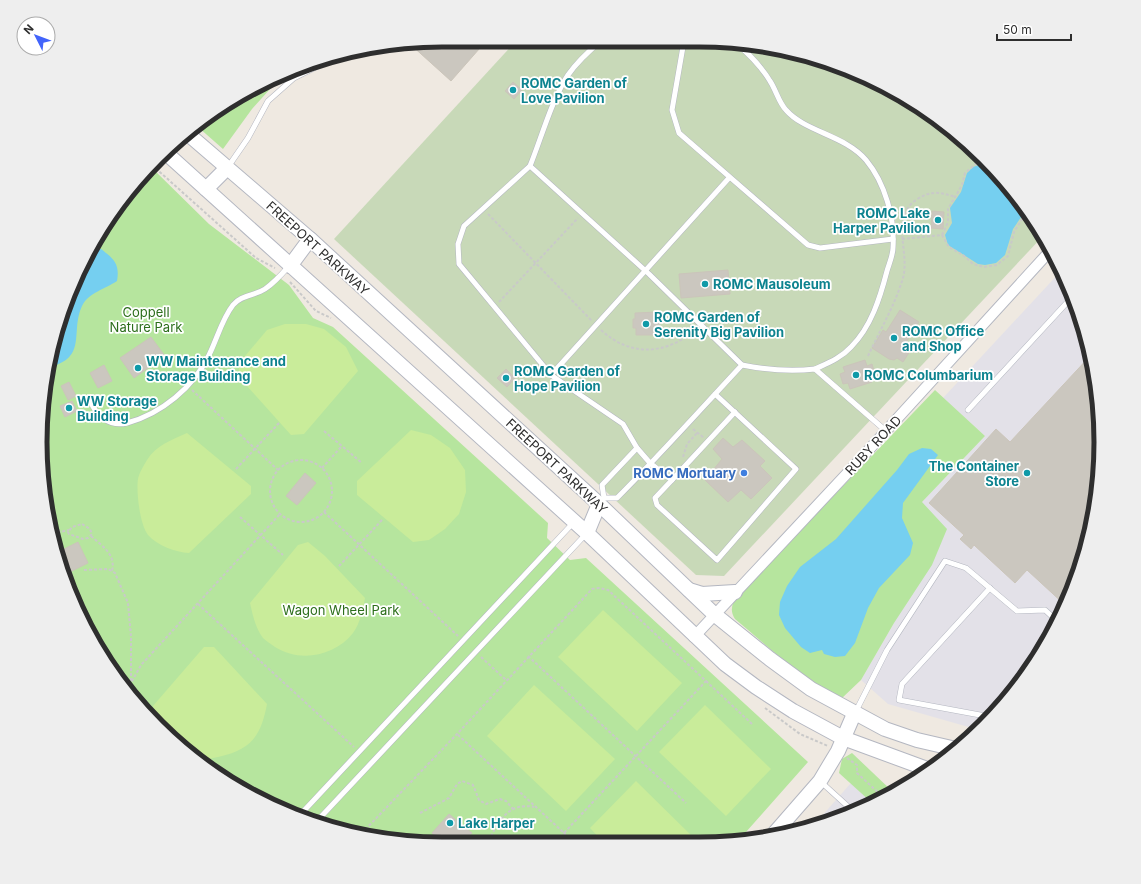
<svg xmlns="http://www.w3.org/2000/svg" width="1141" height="884" font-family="Inter,sans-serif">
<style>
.industrial{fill:#e3e1e8}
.green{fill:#b6e59e}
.cemetery{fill:#c8d9b8}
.pitch{fill:#c9ec9a}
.water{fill:#75cff0}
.building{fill:#cbc7bf;stroke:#cbc5ba}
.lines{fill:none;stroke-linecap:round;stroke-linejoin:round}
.lane-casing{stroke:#b4b7c1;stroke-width:6}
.street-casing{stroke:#b4b7c1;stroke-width:12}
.secondary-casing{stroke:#b4b7c1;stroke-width:16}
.path{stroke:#c9c9c9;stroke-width:2;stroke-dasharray:3 2;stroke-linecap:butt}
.lane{stroke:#fff;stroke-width:5}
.street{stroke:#fff;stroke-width:10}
.secondary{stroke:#fff;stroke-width:14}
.culture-dot{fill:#0f9aa8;stroke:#fff;stroke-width:1.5}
.shop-dot{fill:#3f7fe0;stroke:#fff;stroke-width:1.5}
.labels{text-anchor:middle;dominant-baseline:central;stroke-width:3.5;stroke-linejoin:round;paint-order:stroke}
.culture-label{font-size:13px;font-weight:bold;fill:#0d838f;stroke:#fff;text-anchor:start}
.street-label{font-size:13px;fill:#2e2e2e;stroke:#fff}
.park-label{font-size:13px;fill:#2c6e1b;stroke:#fff}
.shop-label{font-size:13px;font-weight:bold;fill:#366cbe;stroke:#fff;text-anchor:end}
.rim{fill:none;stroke:#2e2e2e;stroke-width:5}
</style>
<rect width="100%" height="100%" fill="#efe9e1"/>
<g class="industrial">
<path d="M1061,271L1070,288L1093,364L1101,442L1093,521L1070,596L1033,666L979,730L888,704L861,680L894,623L922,502L985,436L943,398Z"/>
<path d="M851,783L871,802L828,823L813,826Z"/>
</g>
<g class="green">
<path d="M280,78L252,109L223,149L198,127L241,94Z"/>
<path d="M151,167L209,224L289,285L313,318L333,327L548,523L547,538L570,560L586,558L808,762L738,841H389L288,813L219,776L158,726L108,665L81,620L54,546L40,442L54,338L94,241Z"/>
<path d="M935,390L985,436L922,502L947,529L932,565L894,623L861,680L841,699C801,679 769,647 735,619C725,604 741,593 751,582Z"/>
<path d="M852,753L892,791L871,802L839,773L842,759Z"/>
</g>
<path class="cemetery" d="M517,40L725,41L803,54L877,81L944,123L983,158L1033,219L1043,236L724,576L696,575L334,239Z"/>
<g class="pitch">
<path d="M285,324H306L324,329L346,347L358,371L304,434L291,435L238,376L240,362L267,330Z"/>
<path d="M411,430L431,435L450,448L465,470L466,492L459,514L445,529L429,540L413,542L357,495V481Z"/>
<path d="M187,433L251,486V494L189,553C175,552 158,546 148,535C140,525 136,492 138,479C139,473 144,465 147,460C156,445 172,440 187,433Z"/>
<path d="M308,542L325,556L365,598C363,609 360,624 353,633C335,656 300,663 275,647C271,644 266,641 263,638C255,627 253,616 250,603L298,545Z"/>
<path d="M603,610L682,683L637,731L558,657Z"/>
<path d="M204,647H214L267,704C261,736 251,750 218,757C211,758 204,761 197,758L162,730L153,706Z"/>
<path d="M534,685L615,759L566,811L487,736Z"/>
<path d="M705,705L771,769L726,816L659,752Z"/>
<path d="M636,781L697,841H602L590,828Z"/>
</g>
<g class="water">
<path d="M985,163L989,164L1026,210L1013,229L1005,255L996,263L985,265L978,264L948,245L945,235L952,223L950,208L961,192L967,173L973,167Z"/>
<path d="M101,249C114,259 120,264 117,281C105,289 88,293 82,306C70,332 88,357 50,367L54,338L90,251Z"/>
<path d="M922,448L931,449L938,455L903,503L902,518L913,543L910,555L879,588L868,608L855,643L845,656L835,657L824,654L822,650L810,653L801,647L785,628L779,615L780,602L787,586L800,567L836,539L897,470L909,454Z"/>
</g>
<g class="building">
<path d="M442,40H487L451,81L410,44Z"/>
<path d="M513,82L522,90L514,99L505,91Z"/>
<path d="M932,211L944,212L943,229L931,228Z"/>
<path d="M728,270L730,294L681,298L679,274Z"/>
<path d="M900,310L919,322L905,344L912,348L903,362L897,358L894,360L889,359L872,348L883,330L886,332Z"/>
<path d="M658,312L660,328H657V335H636V328H633V319H635V313Z"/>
<path d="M151,337L165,356L134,378L120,358Z"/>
<path d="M1091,355L1093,364L1101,442L1093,521L1070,596L1065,605L1027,570L1015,583L974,545L971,549L960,539L964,535L929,503L996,429L1010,442Z"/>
<path d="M865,360L867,366L872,364L875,374L870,376L872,382L850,389L848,383L843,384L840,374L845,372L843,367Z"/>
<path d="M104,365L112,381L98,388L90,373Z"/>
<path d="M506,369L515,378L507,387L497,378Z"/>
<path d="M69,382L76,396L68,400L61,386Z"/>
<path d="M72,401L77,411L65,417L60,406Z"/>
<path d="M723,438L733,447L742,440L765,461L760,466L772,478L751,499L741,490L728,502L705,480L722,459L713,449Z"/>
<path d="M305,473L316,483L297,505L286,496Z"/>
<path d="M78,542L88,563L64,575L56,553Z"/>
<path d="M449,814L472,833L465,841H440L432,833Z"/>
</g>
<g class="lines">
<defs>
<g id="lane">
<path d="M684,41L672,110L679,133L808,245L820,248L893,239"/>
<path d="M736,43C749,54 761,66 770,81C776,90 779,103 786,110C805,132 845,135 866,160C885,183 895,218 893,248C893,255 889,264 887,271C880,298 871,327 851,347C841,358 828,363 815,369"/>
<path d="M530,166C541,139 552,99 568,75C577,62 590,50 602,40"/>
<path d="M228,167L248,138L268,101L294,78L334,58L338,54"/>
<path d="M742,365C767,370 789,372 815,369L886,431"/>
<path d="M551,375L729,178"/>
<path d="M90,400C96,416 109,427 127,423C161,414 194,387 209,355C217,339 222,319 233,305C241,295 254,296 265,289C274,283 282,274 289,266"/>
<path d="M968,410L1073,296"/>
<path d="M672,480L735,412"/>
<path d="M604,498L602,485L637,448"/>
<path d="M600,503L604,498H617C660,455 700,410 742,365L649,274L530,166L464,226L458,244L459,264L551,375L623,424L637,448L650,463L672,480L655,498L657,505L717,560L796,469L715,394"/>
<path d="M990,588L902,684L899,700L991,717"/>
<path d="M856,711L887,650L945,561L966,568L1017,611L1045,610L1057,621"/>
<path d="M821,782L853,811"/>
<path d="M299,816L574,522"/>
<path d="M317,821L586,534"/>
</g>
<path id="street" d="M694,637L854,466L1050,251"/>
<g id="secondary">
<path d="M188,134L310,239L599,504L714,614L770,659L811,689L885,729L917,740L956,749"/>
<path d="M165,152L587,533L725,664L756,687L793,711L843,738L930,770"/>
<path d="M206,189L227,168"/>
<path d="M290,266L310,239"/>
<path d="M587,533L599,504"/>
<path d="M689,590L702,594L735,592"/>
<path d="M772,836L820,781L838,751L854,714"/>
</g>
</defs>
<use href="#lane" class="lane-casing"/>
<use href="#street" class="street-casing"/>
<use href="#secondary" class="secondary-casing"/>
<g class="path">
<path d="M152,165L256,258L275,268"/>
<path d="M488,214L592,321"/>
<path d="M942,235L949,247L963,255L973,264L984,267L997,265L1008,256L1014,232L1027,211"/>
<path d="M942,235L948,222V209L962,185L965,173L978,162H987"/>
<path d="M902,239L942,235"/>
<path d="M290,282L316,311L331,318"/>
<path d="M499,302L578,218"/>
<path d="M601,330C630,357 666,355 695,330"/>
<path d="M868,356C880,330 895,305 903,278C910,253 890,218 916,200C931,190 939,192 956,197"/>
<path d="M192,390L278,470"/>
<path d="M693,429L704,438"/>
<path d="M324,431L362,463"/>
<path d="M683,457L687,444L697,433"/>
<circle cx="301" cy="491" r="31"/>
<path d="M322,468L342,446"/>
<path d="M236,469L279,423"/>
<path d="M324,512L458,636"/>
<path d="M240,517L283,555"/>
<path d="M51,523L60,532L69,530"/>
<path d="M82,524L90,529L92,534L88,538L83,539L69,534L68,532L72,527Z"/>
<path d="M91,536C102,546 116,554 112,571"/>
<path d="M339,566L382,520"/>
<path d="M84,570L108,569L115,573L128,603L131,637V682"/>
<path d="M198,604L354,747"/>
<path d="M528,656L686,803"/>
<path d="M481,657L506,680"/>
<path d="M706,681L752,724"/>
<path d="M129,691L131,683L141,665L280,514"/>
<path d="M765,708L800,734L828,746"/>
<path d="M847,758L857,765V773L882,796"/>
<path d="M420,813L449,798L457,784L462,781L473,785L479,800L486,804L500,799L506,801L513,809"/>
<path d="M362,833L457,734L592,589L599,588L608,590L706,681L564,833L457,734"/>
<path d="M489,841C498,820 510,802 534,807"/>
<path d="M557,841L564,833L572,841"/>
</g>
<use href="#lane" class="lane"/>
<use href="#street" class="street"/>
<use href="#secondary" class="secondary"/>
</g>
<g class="culture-dot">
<circle cx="513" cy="90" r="4"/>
<circle cx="938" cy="220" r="4"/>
<circle cx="705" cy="284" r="4"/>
<circle cx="646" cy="324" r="4"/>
<circle cx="894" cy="338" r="4"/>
<circle cx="138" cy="368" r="4"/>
<circle cx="856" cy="375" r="4"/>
<circle cx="506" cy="378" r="4"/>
<circle cx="69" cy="408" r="4"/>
<circle cx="1027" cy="473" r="4"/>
<circle cx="450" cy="823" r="4"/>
</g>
<circle class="shop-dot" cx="744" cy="473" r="4"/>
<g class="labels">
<g class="culture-label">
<text x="521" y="83">ROMC Garden of<tspan x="521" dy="15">Love Pavilion</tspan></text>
<text x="930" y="213" text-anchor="end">ROMC Lake<tspan x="930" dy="15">Harper Pavilion</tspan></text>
<text x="713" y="284">ROMC Mausoleum</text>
<text x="654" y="317">ROMC Garden of<tspan x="654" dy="15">Serenity Big Pavilion</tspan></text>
<text x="902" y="331">ROMC Office<tspan x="902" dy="15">and Shop</tspan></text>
<text x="146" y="361">WW Maintenance and<tspan x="146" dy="15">Storage Building</tspan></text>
<text x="514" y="371">ROMC Garden of<tspan x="514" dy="15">Hope Pavilion</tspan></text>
<text x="864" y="375">ROMC Columbarium</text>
<text x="77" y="401">WW Storage<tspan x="77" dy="15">Building</tspan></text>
<text x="1019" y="466" text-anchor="end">The Container<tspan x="1019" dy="15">Store</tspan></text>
<text x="458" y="823">Lake Harper</text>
</g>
<g class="street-label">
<text transform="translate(318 248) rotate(42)">FREEPORT PARKWAY</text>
<text transform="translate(873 445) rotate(-47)">RUBY ROAD</text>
<text transform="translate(557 466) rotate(43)">FREEPORT PARKWAY</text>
</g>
<g class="park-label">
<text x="146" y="312">Coppell<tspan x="146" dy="15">Nature Park</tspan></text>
<text x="341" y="610">Wagon Wheel Park</text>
</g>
<g class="shop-label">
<text x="736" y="473">ROMC Mortuary</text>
</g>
</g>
<path d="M0 0H1141V884H0ZM442 47H699A395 395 0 0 1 1094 442V442A395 395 0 0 1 699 837H442A395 395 0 0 1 47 442V442A395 395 0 0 1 442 47Z" fill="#eee" fill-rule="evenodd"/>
<path class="rim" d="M442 47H699A395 395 0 0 1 1094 442V442A395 395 0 0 1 699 837H442A395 395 0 0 1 47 442V442A395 395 0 0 1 442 47Z"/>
<g transform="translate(36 36) rotate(312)"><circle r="19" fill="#ffffff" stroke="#ababab"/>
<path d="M0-3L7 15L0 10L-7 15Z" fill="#4264fb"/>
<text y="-6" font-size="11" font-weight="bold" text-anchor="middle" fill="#2e2e2e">N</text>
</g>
<path d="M997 34v6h74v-6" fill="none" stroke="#2e2e2e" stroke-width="2"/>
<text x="1003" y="34" font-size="12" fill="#2e2e2e" stroke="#ffffff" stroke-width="3" paint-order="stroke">50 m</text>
</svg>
